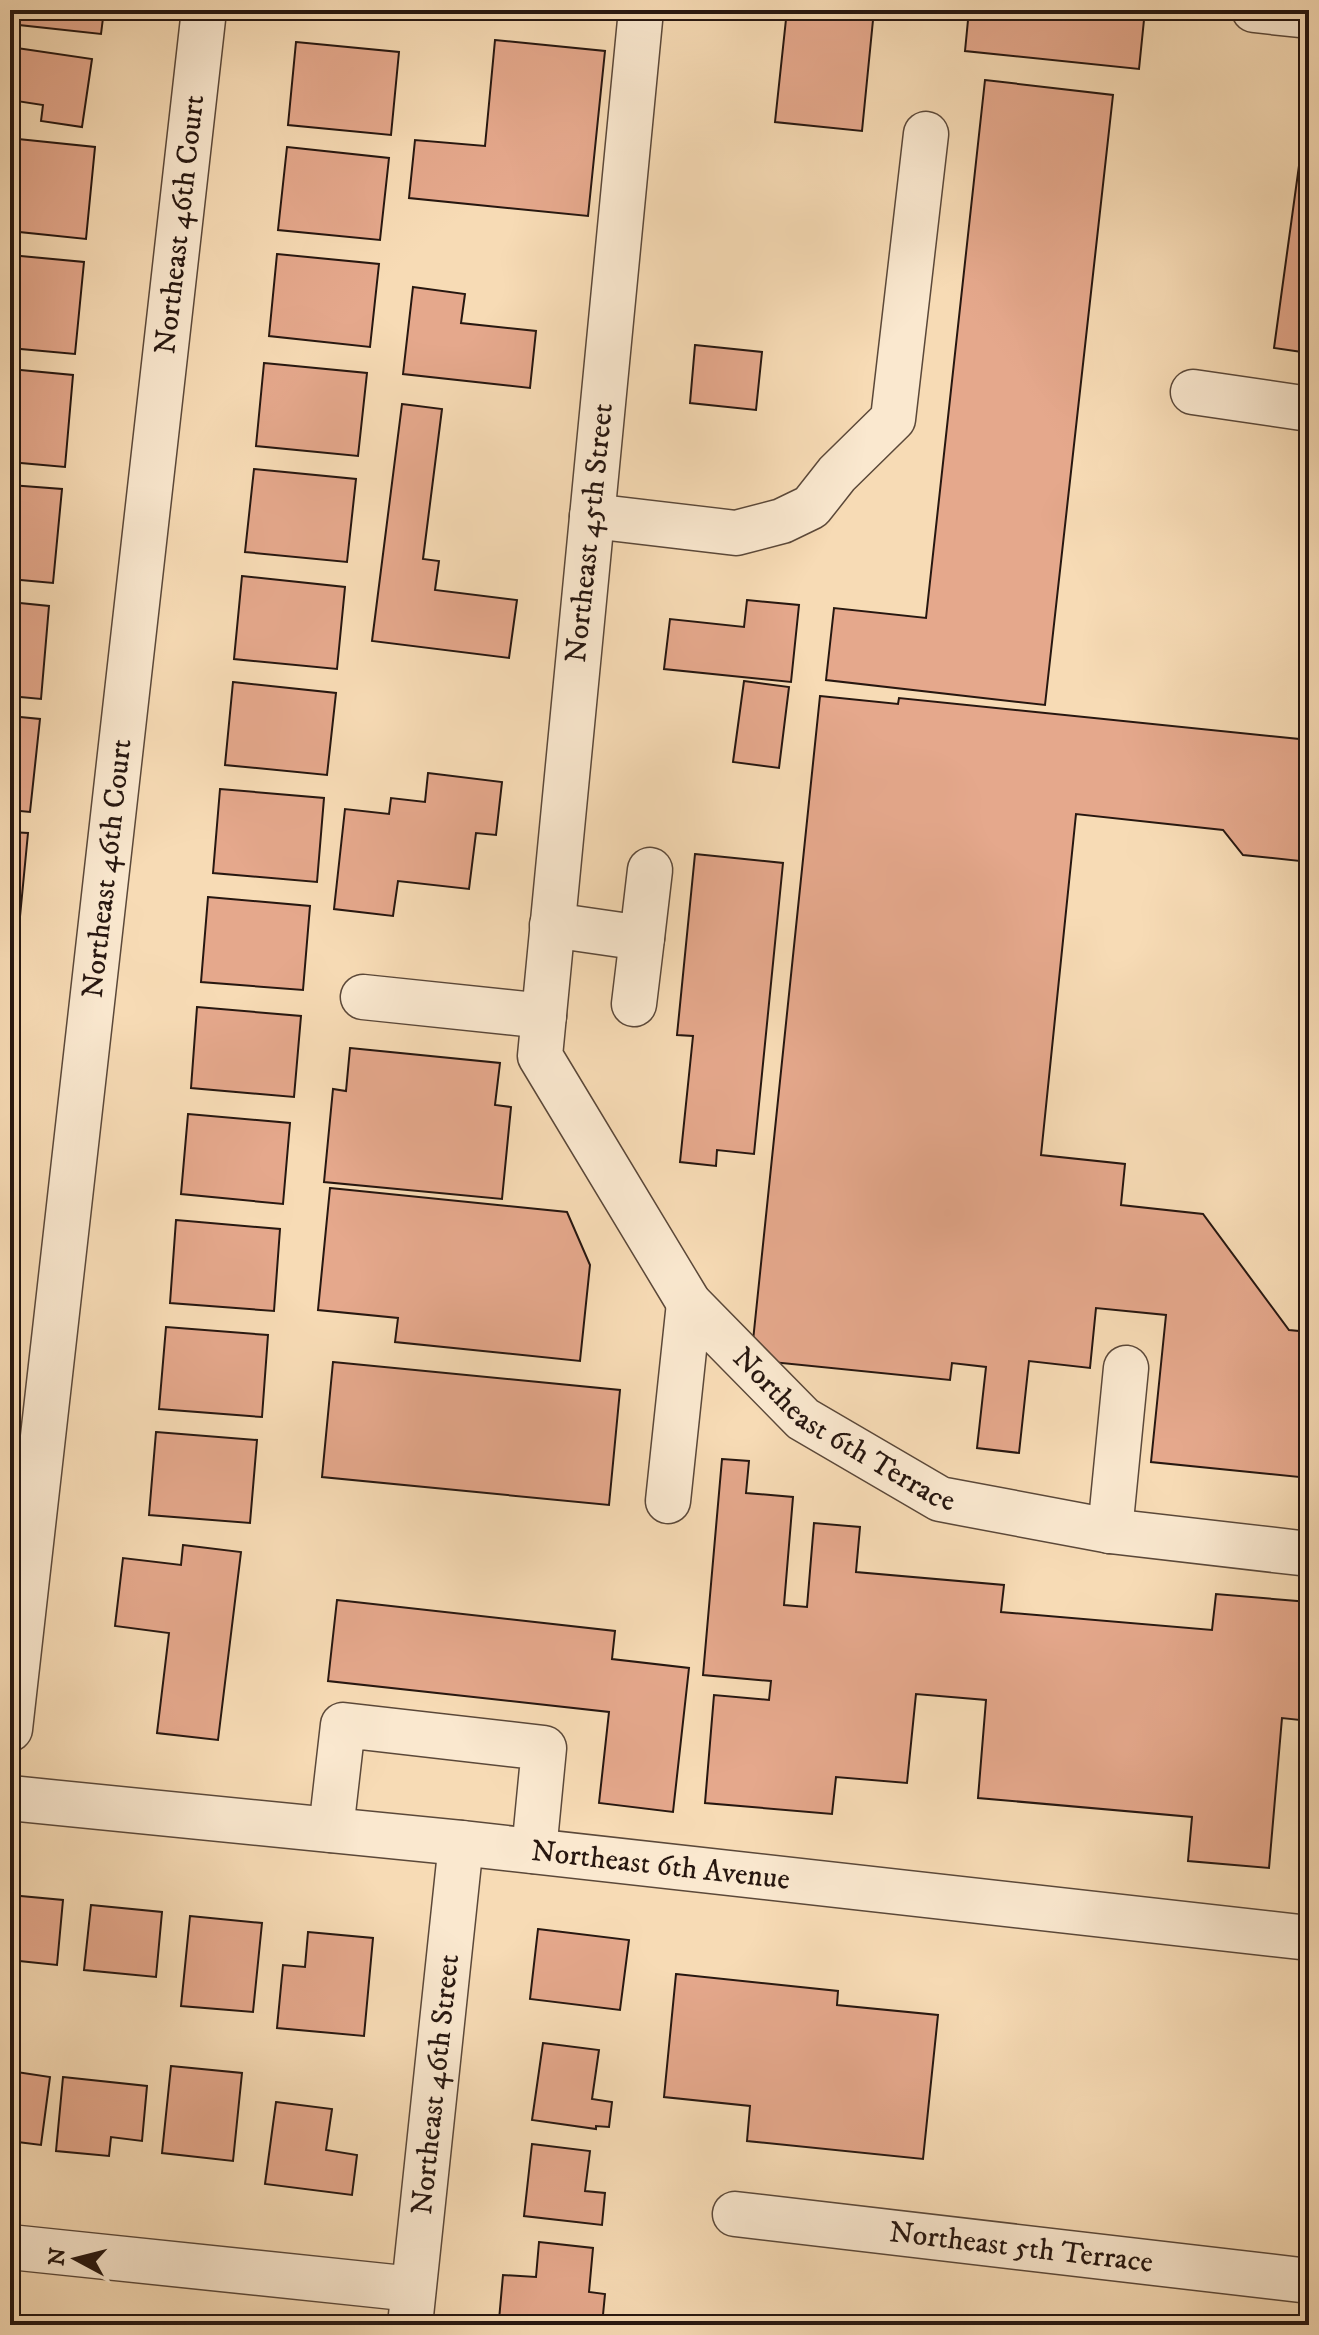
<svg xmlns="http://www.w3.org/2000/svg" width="1319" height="2335" font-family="'IM FELL DW Pica',serif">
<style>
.building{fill:#e5a88c;stroke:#271710;stroke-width:2}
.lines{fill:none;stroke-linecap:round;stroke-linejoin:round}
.minor-casing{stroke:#5b4839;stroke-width:47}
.minor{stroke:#fae8cf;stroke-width:44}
.labels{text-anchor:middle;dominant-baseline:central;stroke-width:6;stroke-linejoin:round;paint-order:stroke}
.street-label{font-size:30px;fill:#271710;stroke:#fae8cf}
</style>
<rect width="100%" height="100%" fill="#f7dbb5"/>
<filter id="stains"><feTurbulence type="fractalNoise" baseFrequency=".0025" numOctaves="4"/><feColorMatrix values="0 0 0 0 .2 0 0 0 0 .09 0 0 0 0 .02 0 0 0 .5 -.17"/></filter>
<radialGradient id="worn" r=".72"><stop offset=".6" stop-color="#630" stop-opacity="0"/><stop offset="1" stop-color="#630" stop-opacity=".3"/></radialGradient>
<g class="building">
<path d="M10,10H104L101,34L10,24Z"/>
<path d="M787,10H874L862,131L775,122Z"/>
<path d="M969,10H1145L1139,69L965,51Z"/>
<path d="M495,40L605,51L588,216L409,198L415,140L485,146Z"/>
<path d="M296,42L399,52L391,135L288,125Z"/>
<path d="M10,47L92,59L82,127L41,121L43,105L10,100Z"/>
<path d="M985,80L1113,95L1045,705L826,680L834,608L926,618Z"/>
<path d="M18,139L95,147L86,239L10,231Z"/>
<path d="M287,147L389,158L380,240L278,230Z"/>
<path d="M1301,151L1309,152V353L1274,348Z"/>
<path d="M277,254L379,264L370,347L269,336Z"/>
<path d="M10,255L84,262L75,354L10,348Z"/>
<path d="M413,287L465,294L461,323L536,331L530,388L403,374Z"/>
<path d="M695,345L762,352L756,410L690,403Z"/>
<path d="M264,363L367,373L358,456L256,446Z"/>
<path d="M10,369L73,375L65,467L10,462Z"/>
<path d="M402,404L442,409L423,559L439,561L435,590L517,600L509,658L372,641Z"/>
<path d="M254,469L356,479L347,562L245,552Z"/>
<path d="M10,485L62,489L53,583L10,579Z"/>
<path d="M242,576L345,587L337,669L234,659Z"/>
<path d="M747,600L799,605L791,682L664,669L670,619L744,627Z"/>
<path d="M10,602L49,606L41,699L10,696Z"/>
<path d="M744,681L789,687L779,768L733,762Z"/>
<path d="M233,682L336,693L327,775L225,765Z"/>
<path d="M820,696L898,704L899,698L1309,740V862L1243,855L1223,830L1076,814L1041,1155L1125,1164L1121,1205L1203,1214L1289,1330L1309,1332V1478L1151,1462L1166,1315L1096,1308L1090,1368L1029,1361L1019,1453L977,1448L986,1367L952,1363L950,1380L751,1360Z"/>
<path d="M10,716L40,719L30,812L10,810Z"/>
<path d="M428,773L502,782L496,835L476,833L469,889L398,881L393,916L334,909L345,809L389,814L391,798L425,802Z"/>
<path d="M220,789L324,798L317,882L213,873Z"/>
<path d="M10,832L28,833L19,927L10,926Z"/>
<path d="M695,854L783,863L754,1154L717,1150L716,1166L680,1162L693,1036L677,1035Z"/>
<path d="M208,897L310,906L303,990L201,982Z"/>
<path d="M197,1007L301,1016L294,1097L191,1088Z"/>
<path d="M350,1048L500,1063L495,1105L511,1107L502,1199L324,1182L333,1089L346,1091Z"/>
<path d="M188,1114L290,1123L283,1204L181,1194Z"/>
<path d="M330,1188L567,1212L590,1265L580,1361L395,1342L398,1318L318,1310Z"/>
<path d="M176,1220L280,1229L274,1311L170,1303Z"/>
<path d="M166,1327L268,1335L262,1417L159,1409Z"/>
<path d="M333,1362L620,1390L609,1505L322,1477Z"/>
<path d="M156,1432L257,1440L250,1523L149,1515Z"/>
<path d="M722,1459L749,1461L746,1493L793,1497L784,1605L807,1607L814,1523L860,1527L856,1572L1004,1585L1001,1612L1212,1630L1216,1594L1309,1602V1721L1282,1718L1269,1868L1188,1861L1192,1817L978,1798L986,1700L916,1694L907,1783L836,1777L832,1814L705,1803L714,1695L769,1700L771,1681L703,1675Z"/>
<path d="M183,1545L241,1552L218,1740L157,1733L169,1633L115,1626L123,1558L181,1565Z"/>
<path d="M337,1600L615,1631L612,1659L689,1668L673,1812L599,1803L609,1712L328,1681Z"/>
<path d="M10,1895L63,1900L57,1965L10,1960Z"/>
<path d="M91,1905L162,1912L156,1977L84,1970Z"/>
<path d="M190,1916L262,1923L253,2012L181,2006Z"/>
<path d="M538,1929L629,1940L620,2010L530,1999Z"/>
<path d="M308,1932L373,1938L364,2036L277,2028L283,1965L305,1967Z"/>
<path d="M676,1974L838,1991L837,2005L938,2015L923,2159L747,2141L750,2106L664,2097Z"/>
<path d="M543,2043L599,2050L592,2099L612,2102L609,2127L596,2126V2129L532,2120Z"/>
<path d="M171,2066L242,2073L233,2161L162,2153Z"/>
<path d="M10,2071L50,2077L41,2145L10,2141Z"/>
<path d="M63,2077L147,2086L142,2141L111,2137L109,2156L56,2151Z"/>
<path d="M276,2102L332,2109L326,2150L357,2155L352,2195L265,2184Z"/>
<path d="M532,2144L590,2151L585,2191L605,2193L602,2225L524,2216Z"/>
<path d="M539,2242L593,2248L589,2292L605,2294L602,2325H553L499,2320L503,2275L536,2277Z"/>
</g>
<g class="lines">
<defs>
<g id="minor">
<path id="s1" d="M641,10L540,1056L689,1303L803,1419L940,1499L1110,1531L1309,1554"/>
<path d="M1254,10L1309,16"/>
<path d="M1193,392L1309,409"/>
<path d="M592,516L736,533L782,521L811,507L837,474L893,419L926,134"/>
<path d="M552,925L642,938L634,1004"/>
<path d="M642,938L650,870"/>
<path d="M363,997L544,1016"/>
<path d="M668,1501L689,1303"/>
<path d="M1110,1531L1126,1368"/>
<path id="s2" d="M10,1729L204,10"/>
<path id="s3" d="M10,1798L461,1843L1309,1938"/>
<path d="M331,1830L343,1725L544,1748L534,1851"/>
<path id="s4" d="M735,2214L1309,2281"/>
<path d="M10,2247L413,2289"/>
<path id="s5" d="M410,2325L461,1843"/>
</g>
</defs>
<use href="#minor" class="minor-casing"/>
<use href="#minor" class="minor"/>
</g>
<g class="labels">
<g class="street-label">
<text stroke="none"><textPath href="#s2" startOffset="1514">Northeast 46th Court</textPath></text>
<text transform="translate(590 533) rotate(-84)">Northeast 45th Street</text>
<text stroke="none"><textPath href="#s2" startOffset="866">Northeast 46th Court</textPath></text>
<text stroke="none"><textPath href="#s1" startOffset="1542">Northeast 6th Terrace</textPath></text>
<text stroke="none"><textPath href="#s3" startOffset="654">Northeast 6th Avenue</textPath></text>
<text stroke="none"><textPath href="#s5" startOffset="242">Northeast 46th Street</textPath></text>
<text stroke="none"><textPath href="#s4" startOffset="288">Northeast 5th Terrace</textPath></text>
</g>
</g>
<rect width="1319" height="2335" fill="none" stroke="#f7dbb5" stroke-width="40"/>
<rect x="12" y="12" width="1295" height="2311" fill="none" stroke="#271710" stroke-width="4"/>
<rect x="20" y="20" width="1279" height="2295" fill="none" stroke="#271710" stroke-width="2"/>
<g transform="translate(76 2259) rotate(277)" stroke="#fae8cf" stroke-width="6" paint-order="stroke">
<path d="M0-6L14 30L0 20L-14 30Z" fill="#271710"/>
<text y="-12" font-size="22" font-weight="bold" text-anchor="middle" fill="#271710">N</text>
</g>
<rect width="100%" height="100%" filter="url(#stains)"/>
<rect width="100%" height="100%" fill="url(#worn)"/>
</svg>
